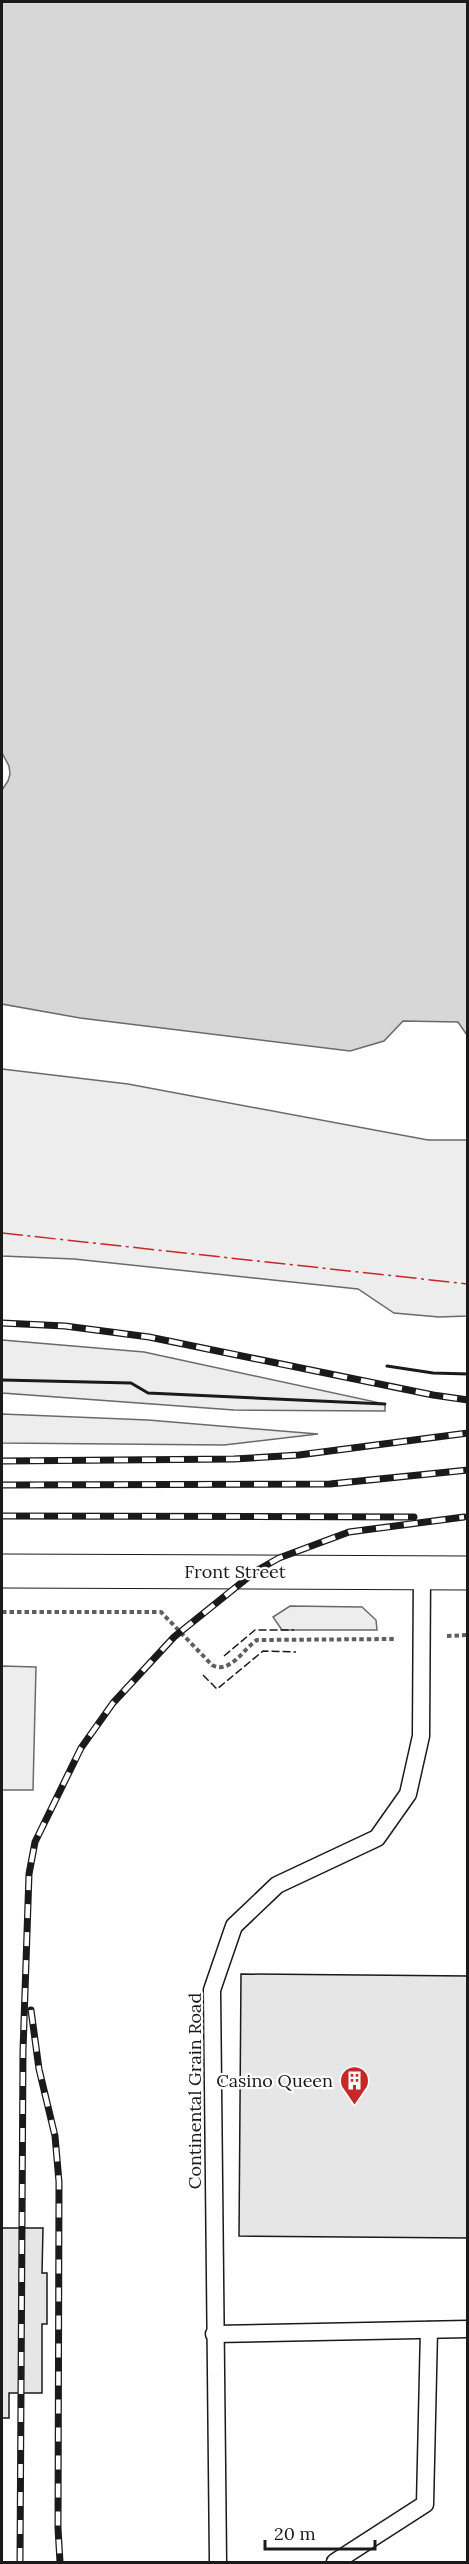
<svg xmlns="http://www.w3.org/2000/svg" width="469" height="2564" font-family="Lora,serif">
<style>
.built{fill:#ededed;stroke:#6a6a6a;stroke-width:1.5}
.water{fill:#d7d7d7;stroke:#6a6a6a;stroke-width:1.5}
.pier{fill:#fff;stroke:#6a6a6a;stroke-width:1.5}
.building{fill:#e6e6e6;stroke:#1a1a1a;stroke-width:1.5}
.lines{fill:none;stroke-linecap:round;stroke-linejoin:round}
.service-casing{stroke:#1a1a1a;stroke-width:19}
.tertiary-casing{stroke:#1a1a1a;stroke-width:35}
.path{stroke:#5f5f5f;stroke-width:4;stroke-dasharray:4.5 3;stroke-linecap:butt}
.service{stroke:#fff;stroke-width:16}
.tertiary{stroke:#fff;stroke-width:33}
.rail-casing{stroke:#1a1a1a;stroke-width:7}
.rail{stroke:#fff;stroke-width:4.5;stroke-dasharray:14;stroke-linecap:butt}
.fence{stroke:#1a1a1a;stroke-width:1.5;stroke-dasharray:8 3;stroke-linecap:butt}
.wall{stroke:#1a1a1a;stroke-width:3}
.power{stroke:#c62828;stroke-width:1.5;stroke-dasharray:21 4.5 3 4.5;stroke-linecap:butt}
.labels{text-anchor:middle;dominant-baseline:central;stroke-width:4.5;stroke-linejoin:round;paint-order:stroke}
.street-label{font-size:18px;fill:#1a1a1a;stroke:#fff}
.poi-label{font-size:18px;fill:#1a1a1a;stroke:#fff;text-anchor:end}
</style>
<rect width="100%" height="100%" fill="#fff"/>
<g class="built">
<path d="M2,1069L128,1084L428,1140H467V1316L439,1317L394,1313L358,1289L74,1259L2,1256Z"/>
<path d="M2,1340L144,1352L385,1404V1411L234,1410L2,1393Z"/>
<path d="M2,1414L148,1420L318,1434L224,1445L2,1443Z"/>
<path d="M290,1606L362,1607L376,1620L377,1630H282L273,1617Z"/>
<path d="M2,1666L36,1667L33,1790H2Z"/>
</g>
<path class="water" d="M2,2H467V1035L458,1022L403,1021L384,1041L350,1051L80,1018L2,1004Z"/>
<path class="pier" d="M2,753L9,766L10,774L8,781L2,790Z"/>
<g class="building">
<path d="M241,1974L468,1976V2238L239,2236Z"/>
<path d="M2,2228H43L42,2273H47V2324H42V2393H9V2418H2Z"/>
</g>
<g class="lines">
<defs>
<g id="service">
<path d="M214,2334L468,2329"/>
<path d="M218,2562L212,1990L234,1926L277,1885L377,1838L408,1794L421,1736L422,1573"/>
<path d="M335,2562L425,2504L429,2330"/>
</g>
<path id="tertiary" d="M2,1571L468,1573"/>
</defs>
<use href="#service" class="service-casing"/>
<use href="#tertiary" class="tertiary-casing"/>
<g class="path">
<path d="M2,1612H161L212,1665C230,1675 244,1648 257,1640L395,1639"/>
<path d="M447,1636L468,1635"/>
</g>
<use href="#service" class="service"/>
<use href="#tertiary" class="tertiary"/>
<defs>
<g id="rail">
<path d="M2,1323L65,1326L149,1337L433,1395L468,1400"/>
<path d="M2,1461L234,1459L299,1455L468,1433"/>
<path d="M2,1485L330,1484L468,1470"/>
<path d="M2,1516L414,1517"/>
<path d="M31,2010L39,2069L55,2136L59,2182L58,2528L60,2562"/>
<path d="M20,2562L23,2051L29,1874L35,1842L81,1748L113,1703L174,1637L256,1571L279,1558L349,1532L464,1517"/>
</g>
</defs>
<use href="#rail" class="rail-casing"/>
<use href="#rail" class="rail"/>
<g class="fence">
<path d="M224,1656L255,1630H294"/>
<path d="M203,1675L217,1689L263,1651L296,1652"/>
</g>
<g class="wall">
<path d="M387,1366L433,1373L468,1374"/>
<path d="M2,1380L131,1383L148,1393L385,1404"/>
</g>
<path class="power" d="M2,1233L468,1284"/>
</g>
<defs>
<symbol id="building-pin" viewBox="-11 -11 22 30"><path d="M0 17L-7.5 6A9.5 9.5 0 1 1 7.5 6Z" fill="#c62828" stroke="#fff"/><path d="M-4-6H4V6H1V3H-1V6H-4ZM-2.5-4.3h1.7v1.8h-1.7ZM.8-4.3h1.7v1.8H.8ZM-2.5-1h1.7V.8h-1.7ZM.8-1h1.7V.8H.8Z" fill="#fff"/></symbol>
</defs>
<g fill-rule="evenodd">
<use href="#building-pin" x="338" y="2064" width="33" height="45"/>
</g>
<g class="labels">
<g class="street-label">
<text x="235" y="1571">Front Street</text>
<text transform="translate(194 2091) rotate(-90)">Continental Grain Road</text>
</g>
<g class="poi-label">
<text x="333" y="2080">Casino Queen</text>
</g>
</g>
<rect width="469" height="2564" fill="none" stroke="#1a1a1a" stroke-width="6"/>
<path d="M265 2540v9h110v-9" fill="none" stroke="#1a1a1a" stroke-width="3"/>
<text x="274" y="2540" font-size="18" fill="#1a1a1a" stroke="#ffffff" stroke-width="4.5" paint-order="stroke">20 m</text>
</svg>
